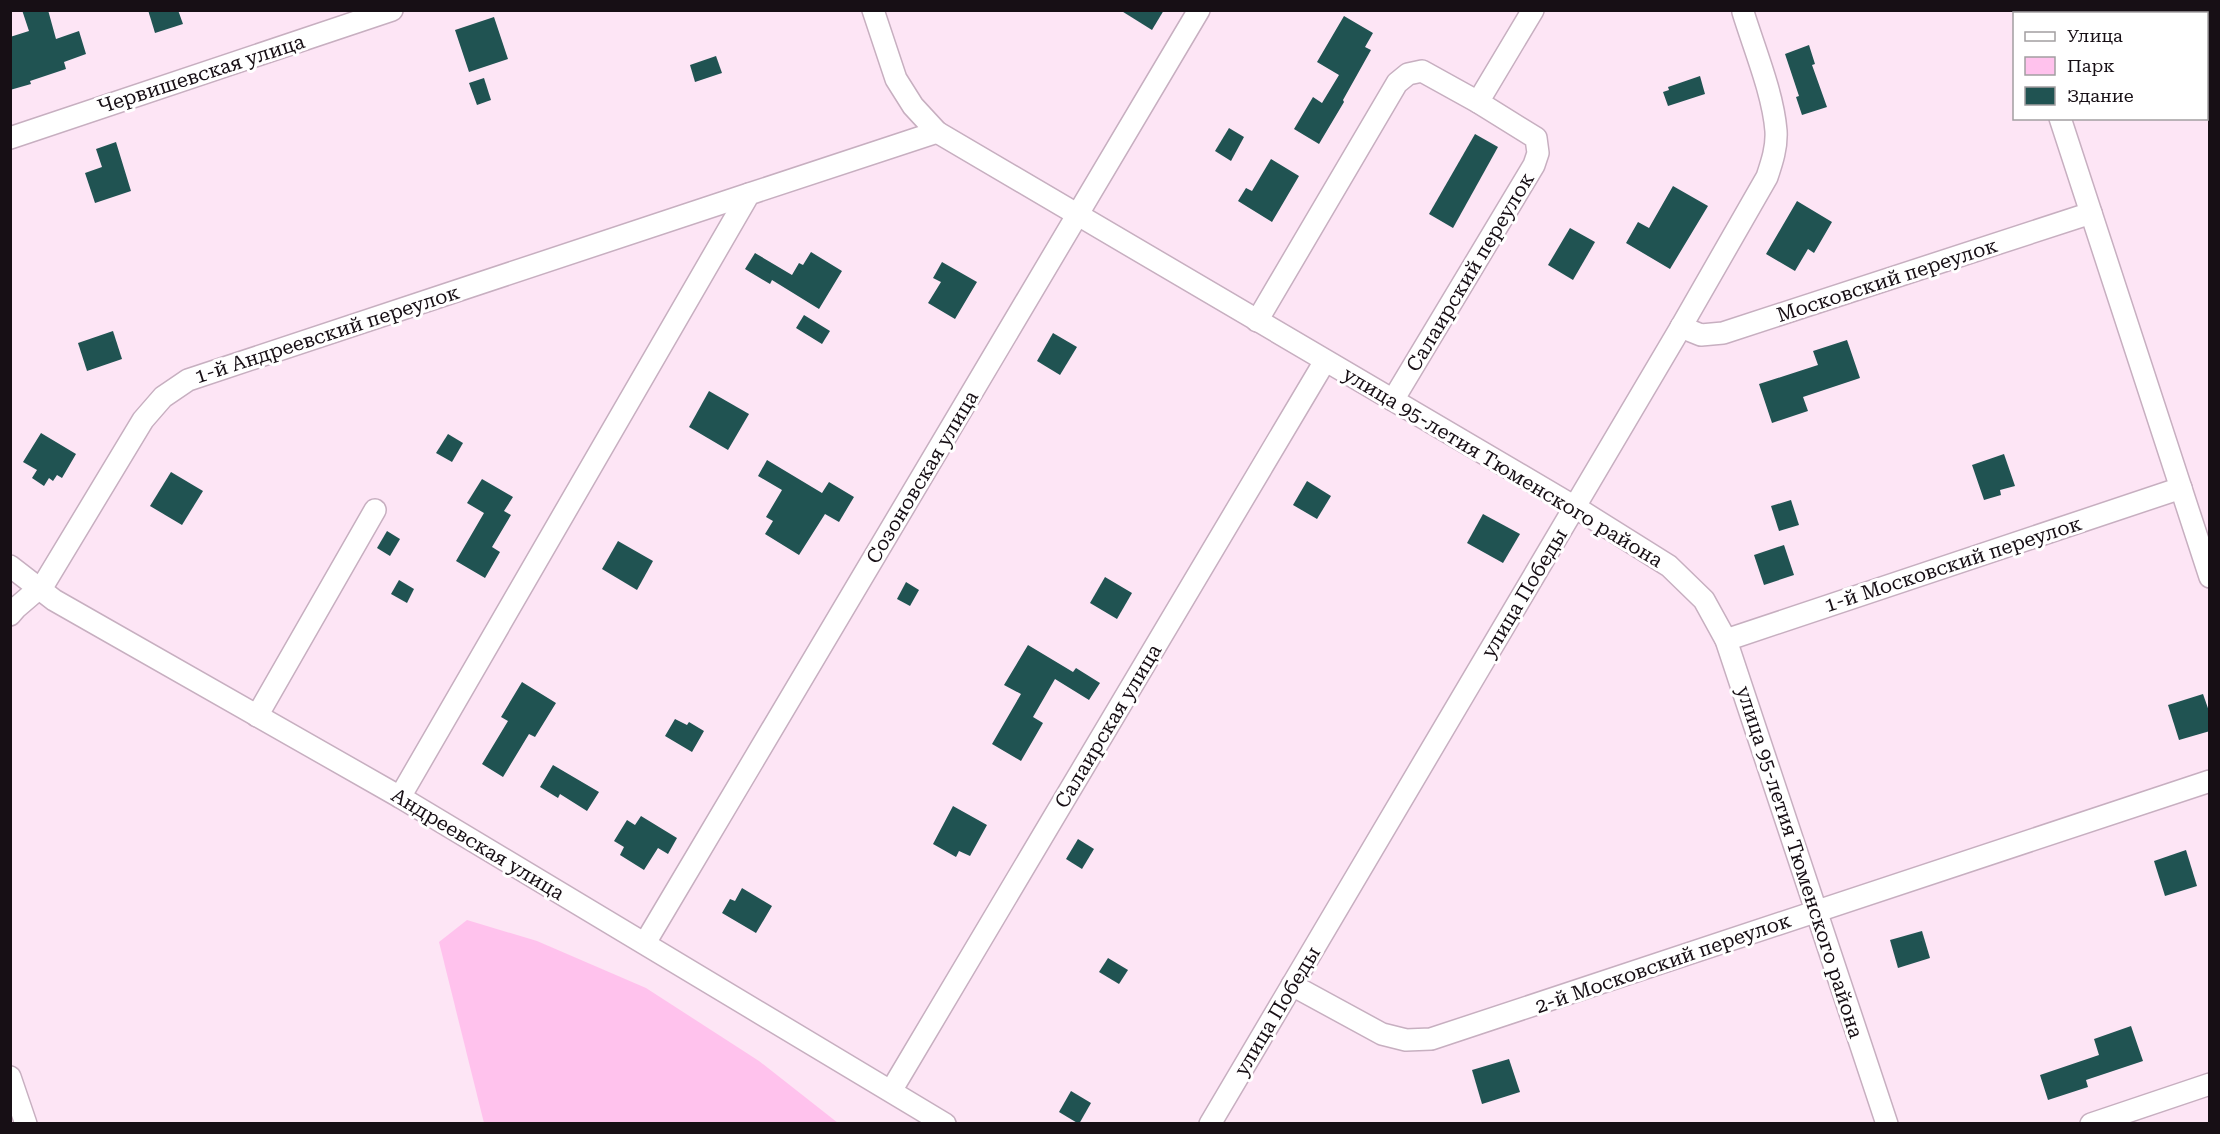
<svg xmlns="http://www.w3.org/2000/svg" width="2220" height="1134" font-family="'Roboto Serif',serif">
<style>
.green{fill:#ffc2ed}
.building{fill:#205352}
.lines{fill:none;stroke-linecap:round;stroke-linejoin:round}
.minor-casing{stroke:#c7afc0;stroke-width:24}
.minor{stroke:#fff;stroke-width:21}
.labels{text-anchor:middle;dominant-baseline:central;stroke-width:6;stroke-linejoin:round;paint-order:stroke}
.street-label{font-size:20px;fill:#170f15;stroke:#fff}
</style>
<rect width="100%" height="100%" fill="#fde5f5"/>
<path class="green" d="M467,920L537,941L646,988L759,1061L838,1123H484L439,942Z"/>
<g class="building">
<path d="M22,10H48L56,39L79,31L86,54L64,62L66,69L30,81L31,84L10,90V37L29,31Z"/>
<path d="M148,10H178L183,24L155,33Z"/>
<path d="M1120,10H1164L1152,30Z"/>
<path d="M1344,16L1373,33L1365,47L1371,50L1343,100L1344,102L1319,144L1294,129L1313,97L1322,103L1339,75L1317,62Z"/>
<path d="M494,17L508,59L469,72L455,30Z"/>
<path d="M1809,45L1815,64L1812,65L1827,107L1802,115L1796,97L1799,96L1785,54Z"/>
<path d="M716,56L722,73L695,82L690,65Z"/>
<path d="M1700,76L1705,94L1668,106L1663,92L1669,90L1668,87Z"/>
<path d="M484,78L491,100L477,105L469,83Z"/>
<path d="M1229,128L1244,137L1231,161L1215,151Z"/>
<path d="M1475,134L1498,147L1453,228L1429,214Z"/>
<path d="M116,142L131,191L95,203L85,173L102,167L96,149Z"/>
<path d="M1271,159L1299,176L1272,222L1238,201L1246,188L1252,191Z"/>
<path d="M1673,186L1708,206L1670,269L1626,243L1638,222L1649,228Z"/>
<path d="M1797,201L1832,222L1814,253L1808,249L1795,271L1766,254Z"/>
<path d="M1570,228L1595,242L1573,280L1548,265Z"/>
<path d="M811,252L842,271L819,309L772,280L770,284L745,269L755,253L792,275L799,263L803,265Z"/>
<path d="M942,262L977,282L955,319L928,303L941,282L933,278Z"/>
<path d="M804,315L830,331L822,344L796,328Z"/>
<path d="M113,331L122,359L87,371L78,343Z"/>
<path d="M1053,333L1077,347L1060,375L1037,361Z"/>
<path d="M1847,340L1860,378L1803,397L1808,411L1772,423L1759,384L1818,365L1813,351Z"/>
<path d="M709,391L749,414L728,450L689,427Z"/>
<path d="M41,433L76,454L62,478L57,475L53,481L49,478L44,486L32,478L37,470L23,462Z"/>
<path d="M448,434L463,443L452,462L436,453Z"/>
<path d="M2004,454L2015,486L2000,490L2001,495L1984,500L1972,465Z"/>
<path d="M767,460L822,493L829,482L854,497L839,522L825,514L799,555L765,534L773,521L766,517L782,490L758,476Z"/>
<path d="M171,472L203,491L182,525L150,506Z"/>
<path d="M482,479L513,497L504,511L511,515L492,547L500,552L485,578L456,561L484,513L467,503Z"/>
<path d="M1307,481L1331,496L1317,519L1293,505Z"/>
<path d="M1791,500L1799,525L1779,531L1771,506Z"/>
<path d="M1483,514L1520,534L1503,563L1467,543Z"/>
<path d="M387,531L400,539L390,556L377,548Z"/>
<path d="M618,541L653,561L637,590L602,569Z"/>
<path d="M1784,545L1794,575L1764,585L1754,555Z"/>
<path d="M1105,577L1132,593L1117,619L1090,603Z"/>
<path d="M399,580L414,589L407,603L391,594Z"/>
<path d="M906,582L919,590L910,606L897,599Z"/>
<path d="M1028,645L1073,672L1076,668L1100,683L1089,700L1055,679L1033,717L1043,723L1021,761L992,744L1021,694L1004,685Z"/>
<path d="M522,682L556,703L535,737L529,734L503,777L482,764L508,721L501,717Z"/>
<path d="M2203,694L2210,714V731L2179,740L2168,705Z"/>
<path d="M675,719L687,725L689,722L704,731L692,752L665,736Z"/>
<path d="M553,765L599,792L587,811L560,794L558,798L540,787Z"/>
<path d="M953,806L987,825L970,856L959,851L956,857L933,844Z"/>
<path d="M641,816L677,838L668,854L658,848L644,870L620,855L624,847L614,841L627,820L635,825Z"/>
<path d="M1078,839L1094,849L1082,869L1066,859Z"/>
<path d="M2186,850L2197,886L2165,896L2154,861Z"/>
<path d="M742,888L772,906L756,933L722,913L730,899L735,901Z"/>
<path d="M1922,931L1930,958L1898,968L1890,940Z"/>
<path d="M1108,958L1128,970L1119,984L1099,972Z"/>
<path d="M2131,1026L2143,1061L2086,1080L2088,1087L2048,1100L2040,1075L2099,1055L2094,1039Z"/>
<path d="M1509,1059L1520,1092L1482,1104L1472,1070Z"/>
<path d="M1071,1091L1091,1103L1079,1124L1059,1112Z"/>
</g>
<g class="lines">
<defs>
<g id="minor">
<path d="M873,10L896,79L913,106L937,132L1575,507L1669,566L1704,600L1726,640L1887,1124"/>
<path d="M2025,10L2026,14"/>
<path d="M2060,118L2210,577"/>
<path d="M10,138L392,10"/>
<path d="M1257,321L1397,83L1408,74L1422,71L1478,102"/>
<path d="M1681,327L1701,335L1723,333L2091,213"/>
<path d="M1393,400L1534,165L1538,153L1536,138L1478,102L1533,10"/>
<path d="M10,566L54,600L400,797L945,1124"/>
<path d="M10,615L16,608L44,584L143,420L163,397L188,380L749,194"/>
<path d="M1726,640L2181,488"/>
<path d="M257,716L375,510"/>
<path d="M400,797L749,194L937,132"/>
<path d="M645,943L1199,10"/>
<path d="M1292,985L1382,1034L1406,1040L1431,1039L2210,781"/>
<path d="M10,1077L26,1124"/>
<path d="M891,1091L1325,361"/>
<path d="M1210,1124L1681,327L1767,177C1772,162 1777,147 1776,131C1773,93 1754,48 1743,12"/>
<path d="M2091,1124L2210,1084"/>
</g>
</defs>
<use href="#minor" class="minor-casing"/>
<use href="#minor" class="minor"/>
</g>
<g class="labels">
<g class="street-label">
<text transform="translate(201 74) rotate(-18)">Червишевская улица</text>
<text transform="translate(1470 272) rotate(-59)">Салаирский переулок</text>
<text transform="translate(1887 280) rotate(-18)">Московский переулок</text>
<text transform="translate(327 334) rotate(-18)">1-й Андреевский переулок</text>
<text transform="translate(1503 467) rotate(31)">улица 95-летия Тюменского района</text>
<text transform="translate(922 477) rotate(-59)">Созоновская улица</text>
<text transform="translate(1953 564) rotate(-18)">1-й Московский переулок</text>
<text transform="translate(1524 593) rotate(-59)">улица Победы</text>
<text transform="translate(1108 726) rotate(-59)">Салаирская улица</text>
<text transform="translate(478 844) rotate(31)">Андреевская улица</text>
<text transform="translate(1800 862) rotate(72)">улица 95-летия Тюменского района</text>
<text transform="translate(1663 963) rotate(-19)">2-й Московский переулок</text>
<text transform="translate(1277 1011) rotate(-59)">улица Победы</text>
</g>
</g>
<rect width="2220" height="1134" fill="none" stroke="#170f15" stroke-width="24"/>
<rect x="2013" y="12" width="195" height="108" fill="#ffffff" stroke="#a29fa1" stroke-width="1.5"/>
<rect x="2025" y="32" width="30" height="9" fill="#ffffff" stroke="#a29fa1" stroke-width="1.5"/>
<text x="2067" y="42" font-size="18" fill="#170f15">Улица</text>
<rect x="2025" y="57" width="30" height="18" fill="#ffc2ed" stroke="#a29fa1" stroke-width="1.5"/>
<text x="2067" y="72" font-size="18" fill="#170f15">Парк</text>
<rect x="2025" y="87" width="30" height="18" fill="#205352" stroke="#a29fa1" stroke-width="1.5"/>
<text x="2067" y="102" font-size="18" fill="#170f15">Здание</text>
</svg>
